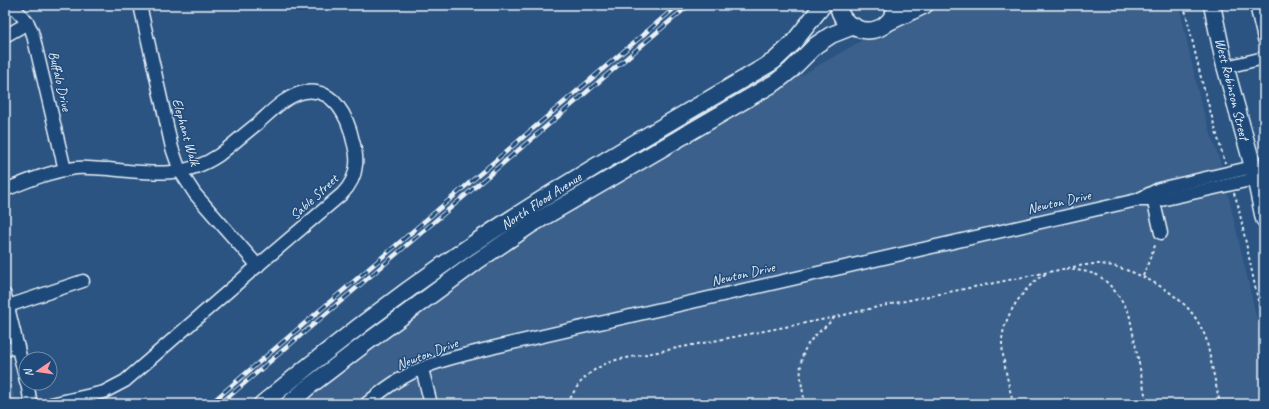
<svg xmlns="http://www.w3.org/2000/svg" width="1269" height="409" font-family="Caveat,sans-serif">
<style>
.built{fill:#3a608b}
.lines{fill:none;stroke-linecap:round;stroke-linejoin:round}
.minor-casing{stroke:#e8f1f8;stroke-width:15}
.major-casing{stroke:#e8f1f8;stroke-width:19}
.path{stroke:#e8f1f8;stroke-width:2;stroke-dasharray:3 3;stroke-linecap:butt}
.minor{stroke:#1f4a7a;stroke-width:12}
.major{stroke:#1f4a7a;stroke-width:16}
.rail-casing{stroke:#e8f1f8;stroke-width:4.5}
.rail{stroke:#1f4a7a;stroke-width:3;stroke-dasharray:9;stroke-linecap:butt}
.labels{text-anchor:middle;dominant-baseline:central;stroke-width:3;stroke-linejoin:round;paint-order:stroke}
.street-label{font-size:14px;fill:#e8f1f8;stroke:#1f4a7a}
</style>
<rect width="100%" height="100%" fill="#2b5482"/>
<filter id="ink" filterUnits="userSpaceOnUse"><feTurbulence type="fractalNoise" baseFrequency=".025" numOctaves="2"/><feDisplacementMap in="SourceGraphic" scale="8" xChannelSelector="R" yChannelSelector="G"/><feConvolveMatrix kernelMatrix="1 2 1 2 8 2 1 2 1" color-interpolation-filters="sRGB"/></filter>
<g filter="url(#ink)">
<g class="built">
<path d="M935,5H1179L1200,100L1222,168L1264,350V404H301L323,385L434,300L527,237L593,195L861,41L894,23Z"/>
<path d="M5,356L16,404H5Z"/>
</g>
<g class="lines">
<defs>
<g id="minor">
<path d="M11,5C20,14 30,23 33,35L65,170"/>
<path d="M140,5L172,148L180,171L195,194L258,266"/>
<path d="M1256,5L1264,39"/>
<path d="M5,36L28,23"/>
<path d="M1226,67L1264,58"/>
<path d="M5,190C27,181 51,171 76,168C87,167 98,169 109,169C149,173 184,179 219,155C232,145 244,134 257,124C271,112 286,95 305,92C334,88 348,117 353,141C355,148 357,157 356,165C355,177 350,186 342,194L248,274L125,381L104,392L51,404"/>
<path d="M1152,194L1161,233"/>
<path d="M1140,200H1161L1255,179"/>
<path d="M5,295L26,381"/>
<path d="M8,306L83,281"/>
<path d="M5,350L18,347"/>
<path d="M422,369L431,404"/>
<path d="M27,383L31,404"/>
<path d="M366,404C378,394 390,384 404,377C432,361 464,355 495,347L1137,200L1159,189L1253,167"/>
</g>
<g id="major">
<path d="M838,5C841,28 869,38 886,24C892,19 895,12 897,5"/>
<path d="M1212,5L1224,62L1253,167L1264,219"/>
<path d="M887,23L925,5"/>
<path d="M262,404C328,349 396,297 467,248C566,181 671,122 774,61L793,43L823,5"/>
<path d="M289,404L307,388L366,343L476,262L532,224L776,82L791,70L816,45L831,35L854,26"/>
</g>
</defs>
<use href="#minor" class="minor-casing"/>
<use href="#major" class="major-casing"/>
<g class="path">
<path d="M1184,5L1202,82L1225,163"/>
<path d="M1234,193L1238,205L1264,329"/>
<path d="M1066,269C1076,270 1087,271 1097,275C1110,282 1123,301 1129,313L1147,404"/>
<path d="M1143,276L1156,243"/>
<path d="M568,404C577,381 593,367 616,360L836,317C895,302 955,291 1014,279C1032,275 1050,272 1068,268C1078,266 1089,264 1098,264C1127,265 1173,289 1191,312C1197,319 1202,329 1206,338L1220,404"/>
<path d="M805,404C801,381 795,358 812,339C819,331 828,325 835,317"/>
<path d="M1013,404C1009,384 1003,364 1002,343C1002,321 1018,296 1034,282C1038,278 1042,276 1047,273"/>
</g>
<use href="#minor" class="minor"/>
<use href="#major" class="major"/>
<defs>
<g id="rail">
<path d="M210,404L678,5"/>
<path d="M220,404L689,5"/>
</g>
</defs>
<use href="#rail" class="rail-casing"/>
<use href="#rail" class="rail"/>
</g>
</g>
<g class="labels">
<g class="street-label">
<text transform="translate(60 81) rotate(77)">Buffalo Drive</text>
<text transform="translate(1232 89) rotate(76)">West Robinson Street</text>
<text transform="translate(186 132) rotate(74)">Elephant Walk</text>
<text transform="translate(314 197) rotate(-43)">Sable Street</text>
<text transform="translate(541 201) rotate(-33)">North Flood Avenue</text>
<text transform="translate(1059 202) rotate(-13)">Newton Drive</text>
<text transform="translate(743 274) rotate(-13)">Newton Drive</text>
<text transform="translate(427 354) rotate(-21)">Newton Drive</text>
</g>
</g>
<rect width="1269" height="409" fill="none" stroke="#1f4a7a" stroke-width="20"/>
<rect x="10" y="10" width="1249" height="389" fill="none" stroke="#e8f1f8" stroke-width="1.5" filter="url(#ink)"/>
<g transform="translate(38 371) rotate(257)"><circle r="19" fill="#1f4a7a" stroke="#6f8dac"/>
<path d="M0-3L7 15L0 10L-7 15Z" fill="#ff9aa2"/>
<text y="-6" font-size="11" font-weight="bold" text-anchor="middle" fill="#e8f1f8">N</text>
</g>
</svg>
